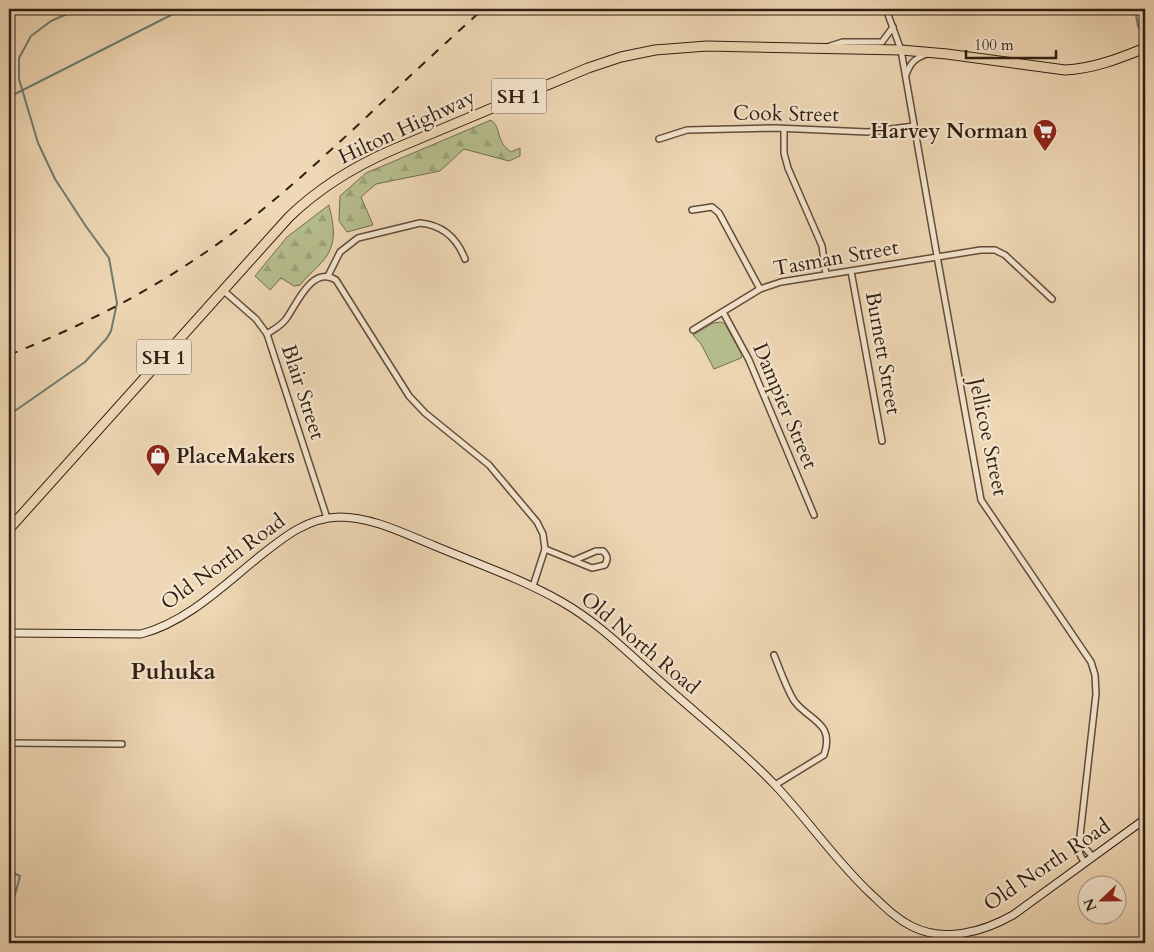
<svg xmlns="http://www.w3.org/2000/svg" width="1154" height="952" font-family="Cardo,serif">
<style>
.forest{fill:url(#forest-firs);stroke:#746e50}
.green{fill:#b7bf8e;stroke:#746e50}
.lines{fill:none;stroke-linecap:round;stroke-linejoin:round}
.stream{stroke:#707c70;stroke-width:2}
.street-casing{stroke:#604c3b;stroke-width:8}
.secondary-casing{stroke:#311e12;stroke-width:9}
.highway-casing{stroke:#311e12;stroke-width:11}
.street{stroke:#f5e6cf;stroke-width:5}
.secondary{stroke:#f5e6cf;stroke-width:7}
.highway{stroke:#efd8b5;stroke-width:9}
.rail{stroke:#311e12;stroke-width:2;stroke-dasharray:9 9;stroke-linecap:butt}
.labels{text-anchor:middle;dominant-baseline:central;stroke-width:4.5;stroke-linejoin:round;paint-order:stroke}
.shield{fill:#f5e6cf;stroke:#6c5a4b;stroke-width:1}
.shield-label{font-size:20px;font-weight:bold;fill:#311e12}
.street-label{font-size:21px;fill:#311e12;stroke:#f5e6cf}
.poi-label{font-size:21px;font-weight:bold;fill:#311e12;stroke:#f5e6cf;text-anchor:end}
.quarter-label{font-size:24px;font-weight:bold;fill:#311e12;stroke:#f5e6cf}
</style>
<defs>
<pattern id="forest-firs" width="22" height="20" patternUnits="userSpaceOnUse" patternTransform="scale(1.25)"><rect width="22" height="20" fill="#b7bf8e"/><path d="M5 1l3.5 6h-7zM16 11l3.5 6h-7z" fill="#9ea479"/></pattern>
</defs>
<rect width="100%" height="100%" fill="#efd8b5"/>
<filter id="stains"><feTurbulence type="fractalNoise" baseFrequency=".004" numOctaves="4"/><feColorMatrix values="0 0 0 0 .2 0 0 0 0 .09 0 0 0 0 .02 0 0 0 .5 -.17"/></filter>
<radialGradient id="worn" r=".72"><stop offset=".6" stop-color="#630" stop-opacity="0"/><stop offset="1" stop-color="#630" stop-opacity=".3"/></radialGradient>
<g class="forest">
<path d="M491,120C502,128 495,141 511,152L520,148V156L509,161L464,149L440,171L376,184L361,197L373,225L347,232L339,221L340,196L366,173Z"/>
<path d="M329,205C334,226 338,244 322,262C315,270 307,276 300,285L294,286L281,278L270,290L255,276L287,237Z"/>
</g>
<path class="green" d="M721,322L725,324L742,355L741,358L714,369L701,344L693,335L713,323Z"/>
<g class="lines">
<g class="stream">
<path d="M1135,9L1138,26L1145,38"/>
<path d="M9,97L183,9"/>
<path d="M9,415L85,362L107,338L111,331L117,303L109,258L85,225L55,179L38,143L19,79V58L31,36L51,21L67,14L71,9"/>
<path d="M9,871L20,876C15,897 3,924 17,943"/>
</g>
<defs>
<g id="street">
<path d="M886,9L901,50L937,256L981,500L1091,662L1095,675L1096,694L1080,836C1077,848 1078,853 1085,863"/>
<path d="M830,46L843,42H882L893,27"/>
<path d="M906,75C910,63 915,58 927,54"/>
<path d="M784,129V153L788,168L822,246L826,274"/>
<path d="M659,139L687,130L775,128L868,132L914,126"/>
<path d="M692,210L712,207L719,213L760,289"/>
<path d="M851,271L882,441"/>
<path d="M328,276L340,252L358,238L420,223C442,225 457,238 465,259"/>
<path d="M224,291L256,319L267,334L327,518"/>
<path d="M723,312L749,360L814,515"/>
<path d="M693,330L760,289L781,282L981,250H995L1005,255L1052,299"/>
<path d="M267,334C274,329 281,326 286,319C297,304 312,265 336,280L409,396L425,413L489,465L537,522L543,534L545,549L533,586"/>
<path d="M545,549L592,568L605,565C608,559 608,556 603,551H596L575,560"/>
<path d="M774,655C779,667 788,693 795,702C810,721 835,723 824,755L775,785"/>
<path d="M9,743L122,744"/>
<path d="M1081,836L1085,848L1093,857"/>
</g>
<path id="secondary" d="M9,633L141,634C187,622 224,585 260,556C284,537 307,518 339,517C373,517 405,534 435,546C478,564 522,579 562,602C599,623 629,654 661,682C699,716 740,748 775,785C808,820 835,860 870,893C883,905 895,918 911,926C944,943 983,932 1013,915L1145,819"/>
<path id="highway" d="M9,529L289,217C319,188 353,167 392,150L588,68L621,57L655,50L707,46L901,50L947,54L1065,70C1093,69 1120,58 1145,48"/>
</defs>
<use href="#street" class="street-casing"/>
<use href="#secondary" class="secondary-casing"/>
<use href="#highway" class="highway-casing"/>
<use href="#street" class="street"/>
<use href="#secondary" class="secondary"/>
<use href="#highway" class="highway"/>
<path class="rail" d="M9,355C74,329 136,299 194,260C254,221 306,173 358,125C399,86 441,47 483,9"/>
</g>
<defs>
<symbol id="supermarket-pin" viewBox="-11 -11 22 30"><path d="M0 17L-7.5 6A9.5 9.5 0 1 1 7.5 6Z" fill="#8f2418" stroke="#f5e6cf"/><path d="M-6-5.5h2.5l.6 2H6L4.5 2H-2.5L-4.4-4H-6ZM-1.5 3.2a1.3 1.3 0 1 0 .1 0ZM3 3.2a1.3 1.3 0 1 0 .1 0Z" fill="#fff"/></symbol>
<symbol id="shop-pin" viewBox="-11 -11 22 30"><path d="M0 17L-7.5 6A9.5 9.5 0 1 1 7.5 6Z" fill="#8f2418" stroke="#f5e6cf"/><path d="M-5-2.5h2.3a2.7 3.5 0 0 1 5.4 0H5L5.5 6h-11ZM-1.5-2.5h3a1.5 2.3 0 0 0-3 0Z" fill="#fff"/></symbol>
</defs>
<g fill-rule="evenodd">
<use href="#supermarket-pin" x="1031" y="117" width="28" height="38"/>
<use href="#shop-pin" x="144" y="442" width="28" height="38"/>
</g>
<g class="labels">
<g class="shield">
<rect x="491.5" y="78.5" width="55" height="35" rx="4"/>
<rect x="136.5" y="339.5" width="55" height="35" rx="4"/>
</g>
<g class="shield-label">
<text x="519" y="96">SH 1</text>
<text x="164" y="357">SH 1</text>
</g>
<g class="street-label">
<text transform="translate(786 114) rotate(1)">Cook Street</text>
<text transform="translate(407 127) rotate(-25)">Hilton Highway</text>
<text transform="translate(836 258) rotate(-10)">Tasman Street</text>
<text transform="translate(883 353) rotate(80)">Burnett Street</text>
<text transform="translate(303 392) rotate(72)">Blair Street</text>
<text transform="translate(785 406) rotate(67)">Dampier Street</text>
<text transform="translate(988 437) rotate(78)">Jellicoe Street</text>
<text transform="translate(223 562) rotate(-36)">Old North Road</text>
<text transform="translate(640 643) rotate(40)">Old North Road</text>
<text transform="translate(1047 865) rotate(-34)">Old North Road</text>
</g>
<g class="poi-label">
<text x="1028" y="131">Harvey Norman</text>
<text x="176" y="456" text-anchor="start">PlaceMakers</text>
</g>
<g class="quarter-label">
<text x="173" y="671">Puhuka</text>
</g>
</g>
<rect width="1154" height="952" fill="none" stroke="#efd8b5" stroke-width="30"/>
<rect x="10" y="10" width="1134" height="932" fill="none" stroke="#311e12" stroke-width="2.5"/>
<rect x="15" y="15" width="1124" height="922" fill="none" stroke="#311e12"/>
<g transform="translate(1102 900) rotate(248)"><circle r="24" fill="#f5e6cf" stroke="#a79683"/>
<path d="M0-4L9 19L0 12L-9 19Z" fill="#8f2418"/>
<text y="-8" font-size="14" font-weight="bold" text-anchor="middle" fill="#311e12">N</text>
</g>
<path d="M966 50v8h90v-8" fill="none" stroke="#311e12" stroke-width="2.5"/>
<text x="974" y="50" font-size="15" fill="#311e12" stroke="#f5e6cf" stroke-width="4" paint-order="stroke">100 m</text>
<rect width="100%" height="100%" filter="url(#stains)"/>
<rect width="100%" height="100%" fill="url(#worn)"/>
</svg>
